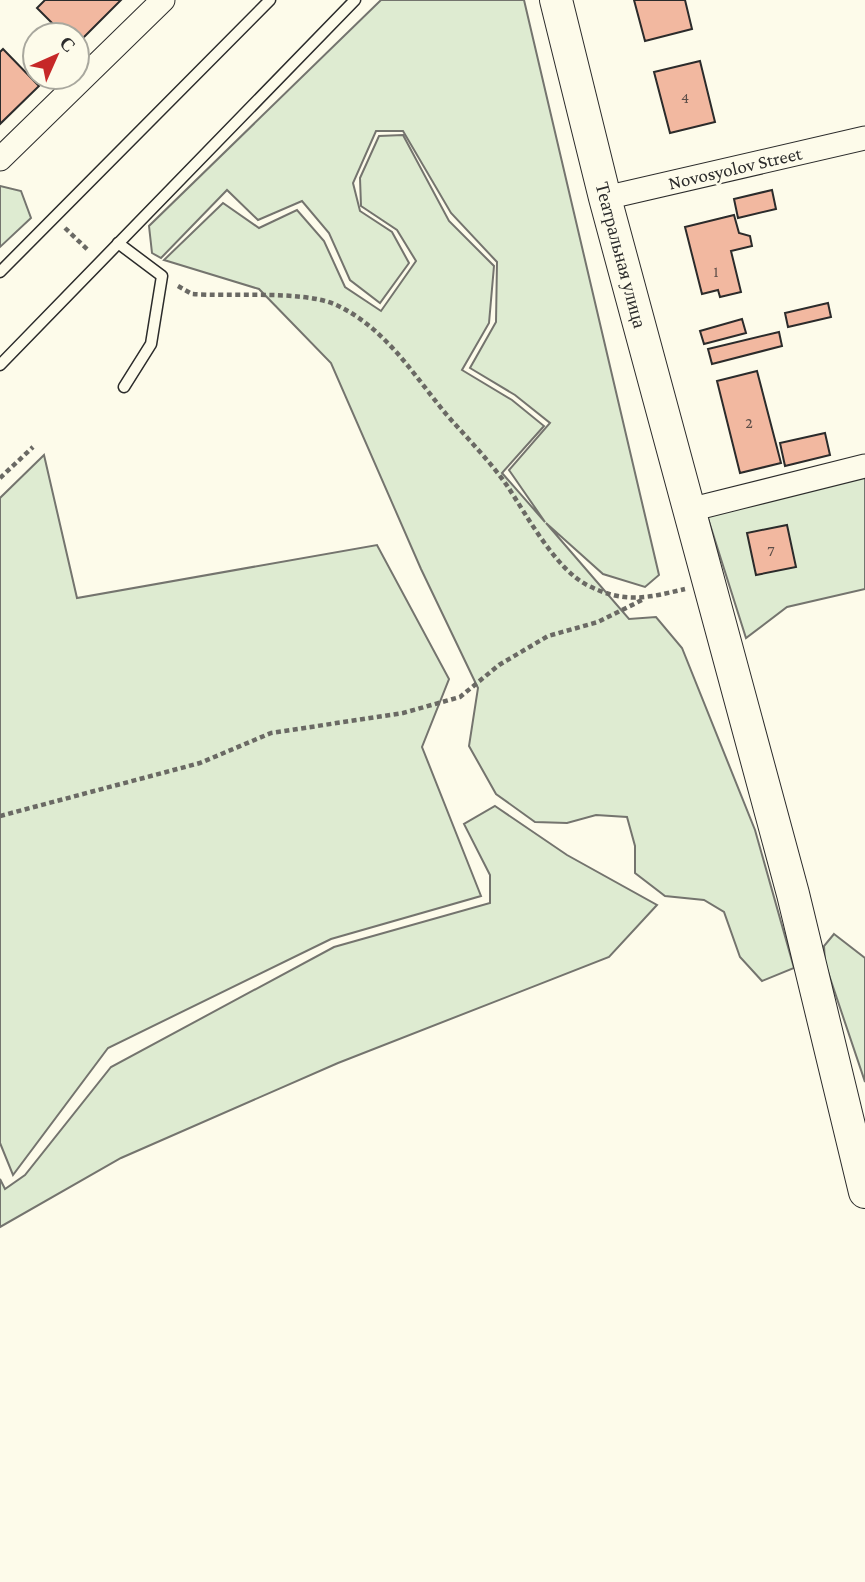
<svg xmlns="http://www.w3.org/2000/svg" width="865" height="1582" font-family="'Crimson Pro',serif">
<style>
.green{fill:#deebd1;stroke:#74746e;stroke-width:2}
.building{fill:#f2b8a0;stroke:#2b2b2b;stroke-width:2}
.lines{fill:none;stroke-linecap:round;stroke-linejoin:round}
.service-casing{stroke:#2b2b2b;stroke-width:13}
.minor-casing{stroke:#2b2b2b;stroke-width:25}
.secondary-casing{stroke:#2b2b2b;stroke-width:34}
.path{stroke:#6a6964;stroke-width:4.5;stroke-dasharray:5 3.5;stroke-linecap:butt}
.service{stroke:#fdfbea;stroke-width:10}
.minor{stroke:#fdfbea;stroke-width:23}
.secondary{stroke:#fdfbea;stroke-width:32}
.labels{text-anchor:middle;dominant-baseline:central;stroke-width:5;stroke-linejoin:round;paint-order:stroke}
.number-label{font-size:16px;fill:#5d4e48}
.street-label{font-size:19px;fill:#2b2b2b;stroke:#fdfbea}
</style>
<rect width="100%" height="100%" fill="#fdfbea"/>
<g class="green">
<path d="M381,0H524L659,575L645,587L603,574L546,523L629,619L656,617L682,648L755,830L794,968L762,981L740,957L724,912L704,900L665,896L635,873V846L627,817L596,815L567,823L535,822L496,794L469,746L478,688L421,569L331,363L259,289L164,260L223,203L259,228L297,210L324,241L345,287L381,311L416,261L397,230L361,206L360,178L379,136L403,135L449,221L494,266L489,323L462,370L512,400L544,426L502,473L545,522L509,470L550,423L515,395L470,368L496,322L497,262L451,213L403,131H376L353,183L360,211L392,232L409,263L380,303L350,280L329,233L302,201L258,220L227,190L161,258L152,253L149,226Z"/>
<path d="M0,186L21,191L31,218L0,247Z"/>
<path d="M44,455L77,598L377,545L449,679L422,747L481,896L331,939L108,1048L13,1175L0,1143V498Z"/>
<path d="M865,477V589L787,607L746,638L707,515Z"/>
<path d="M495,806L567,855L657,905L609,957L338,1063L121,1158L0,1227V1179L5,1189L25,1175L111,1067L334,947L490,903V875L464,824Z"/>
<path d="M834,934L865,958V1082L825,963L824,946Z"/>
</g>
<g class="building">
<path d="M45,0H121L77,44V35H64L37,8Z"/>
<path d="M634,0H685L692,29L645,41Z"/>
<path d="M3,49L39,86L0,124V52Z"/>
<path d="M700,61L715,122L670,133L654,72Z"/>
<path d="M772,190L776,209L738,218L734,199Z"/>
<path d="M734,215L739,233L750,236L752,246L731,251L741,292L720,297L718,290L702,294L685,227Z"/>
<path d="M828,303L831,317L788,327L785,313Z"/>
<path d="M742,319L746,333L704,344L700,331Z"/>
<path d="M779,332L782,346L712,364L708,349Z"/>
<path d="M757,371L781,463L740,473L717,381Z"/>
<path d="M825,433L830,455L785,466L780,443Z"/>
<path d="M787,525L796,567L756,575L747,533Z"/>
</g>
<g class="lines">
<defs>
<g id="service">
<path d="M118,243L162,276L151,344L124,387"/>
<path d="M0,272L270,0"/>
<path d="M0,365L355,0"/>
</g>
<g id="minor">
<path d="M0,159L163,0"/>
<path d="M605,198L865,138"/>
<path d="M689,510L865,466"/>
</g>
<path id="secondary" d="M556,0L605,198L793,894L865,1192"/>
</defs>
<use href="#service" class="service-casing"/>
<use href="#minor" class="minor-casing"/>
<use href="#secondary" class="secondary-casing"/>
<g class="path">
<path d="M65,228L89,251"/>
<path d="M178,286L192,294C230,297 300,290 334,304C384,326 413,374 446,414C467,438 490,461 508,487C527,516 556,569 587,585C624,604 647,598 685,589"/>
<path d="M0,478L33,447"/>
<path d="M0,816L200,763L271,733L403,713L460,697L499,665L548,636L598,622L644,599"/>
</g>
<use href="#service" class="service"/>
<use href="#minor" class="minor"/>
<use href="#secondary" class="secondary"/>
</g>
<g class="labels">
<g class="number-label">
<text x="685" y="97">4</text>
<text x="716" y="271">1</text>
<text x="749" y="422">2</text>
<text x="771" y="550">7</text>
</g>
<g class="street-label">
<text transform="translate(735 168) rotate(-13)">Novosyolov Street</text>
<text transform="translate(621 255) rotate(75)">Театральная улица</text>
</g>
</g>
<g transform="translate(56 56) rotate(45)"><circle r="33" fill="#fdfbea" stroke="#a9a89e" stroke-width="2"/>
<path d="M0-5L12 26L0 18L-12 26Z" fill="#c62828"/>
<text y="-10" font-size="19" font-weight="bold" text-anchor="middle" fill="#2b2b2b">С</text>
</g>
</svg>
